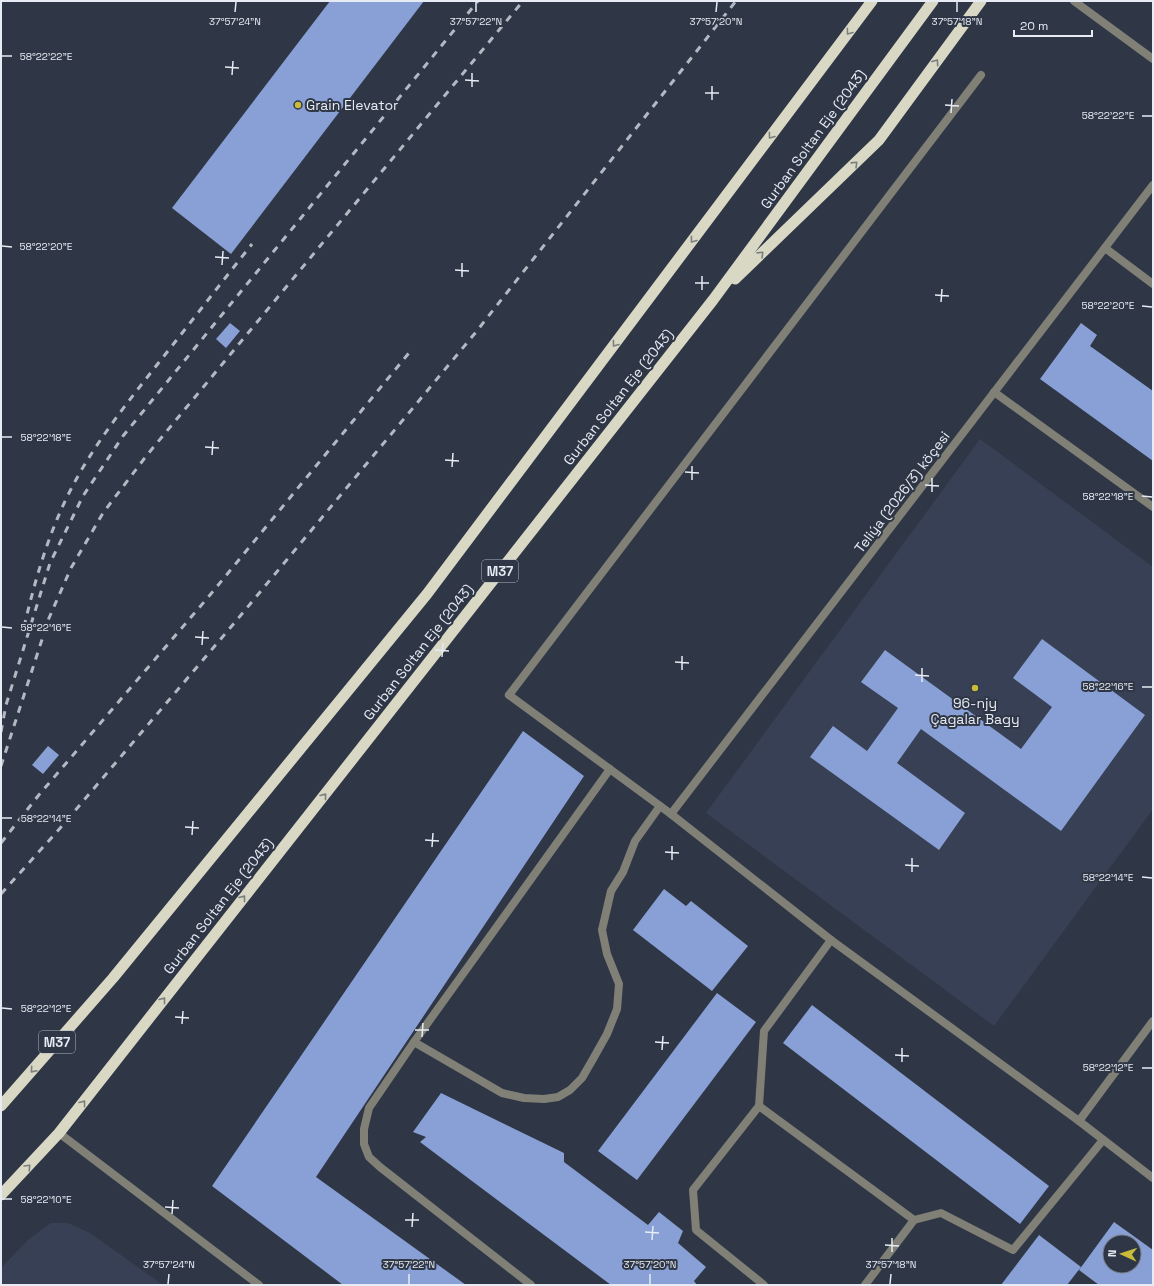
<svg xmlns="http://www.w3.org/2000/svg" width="1154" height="1286" font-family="'Space Grotesk',sans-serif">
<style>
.built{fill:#384055}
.building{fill:#88a0d5;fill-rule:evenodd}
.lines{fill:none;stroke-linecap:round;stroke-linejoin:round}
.service{stroke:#808077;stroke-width:8}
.minor{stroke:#808077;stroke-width:8}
.trunk{stroke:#d8d8c4;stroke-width:11}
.rail{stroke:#b3b9c3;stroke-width:3;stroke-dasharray:7 7;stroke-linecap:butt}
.oneway{stroke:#7b7f7e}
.ticks{fill:none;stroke:#e6ebf4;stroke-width:1.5}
.poi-dot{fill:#c8bb3b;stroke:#2f3645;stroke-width:1.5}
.labels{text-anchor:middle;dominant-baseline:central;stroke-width:4;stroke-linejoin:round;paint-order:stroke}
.shield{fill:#2f3645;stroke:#afb5c0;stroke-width:1}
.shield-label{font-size:13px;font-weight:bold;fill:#e6ebf4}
.poi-label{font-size:14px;fill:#e6ebf4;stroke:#2f3645;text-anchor:start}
.street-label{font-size:14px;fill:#e6ebf4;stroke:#2f3645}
.ticks-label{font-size:10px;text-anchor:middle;fill:#e6ebf4;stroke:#2f3645;stroke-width:4;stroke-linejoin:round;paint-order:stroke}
</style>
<rect width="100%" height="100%" fill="#2f3645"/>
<g class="built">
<path d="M980,439L1153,567V809L994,1026L706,813Z"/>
<path d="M51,1223H68L90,1233L163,1285H1V1268L28,1240Z"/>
</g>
<g class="building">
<path d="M330,1H424L231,254L172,208Z"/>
<path d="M230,323L240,331L226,348L216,339Z"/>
<path d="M1081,323L1097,335L1090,346L1153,391V461L1040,379Z"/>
<path d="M1042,639L1145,715L1061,831L921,729L897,763L965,813L939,850L810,757L833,726L867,751L898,708L861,682L885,650L1021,749L1052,707L1013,678Z"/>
<path d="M523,731L584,776L316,1177L466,1285H343L212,1186Z"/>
<path d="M48,746L59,755L43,774L32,765Z"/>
<path d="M664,889L686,906L691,901L748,946L712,991L633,930Z"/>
<path d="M717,993L756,1022L637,1180L598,1151Z"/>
<path d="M812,1005L1049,1186L1020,1224L783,1043Z"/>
<path d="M441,1093L564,1153V1162L648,1225L659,1212L683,1231L678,1243L706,1267L694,1281L697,1285H611L420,1142L426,1137L413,1132Z"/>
<path d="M1114,1222L1153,1250V1285H1099L1079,1270ZM1110,1242H1134V1266H1110Z"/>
<path d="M1039,1235L1081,1267L1067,1285H1001Z"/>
</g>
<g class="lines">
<g class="service">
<path d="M1074,1L1153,59"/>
<path d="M1105,248L1153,284"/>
<path d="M994,392L1153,507"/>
<path d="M509,695L981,75"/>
<path d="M759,1106L914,1220L941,1213L1013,1250L1103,1140"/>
<path d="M1079,1121L1153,1021"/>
<path d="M531,1285L380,1167L369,1157L364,1144V1129L369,1108L414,1042L610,769"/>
<path d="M764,1285L696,1230L693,1190L759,1106L764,1031L831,940"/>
<path d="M865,1285L914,1220"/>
</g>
<g class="minor">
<path d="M509,695L671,814L831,940L1079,1121L1153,1178"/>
<path d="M671,814L1153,185"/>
<path d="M414,1042L502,1093L524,1098L544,1099L558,1097L570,1090L582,1078L593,1059L607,1034L617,1009L619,984L607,954L602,930L611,891L623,872L635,841L660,806"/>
<path d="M59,1133L259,1285"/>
</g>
<g class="trunk">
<path d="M735,279L879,140L981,1"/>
<path d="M1,1106L113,978L427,594L872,1"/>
<path d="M1,1195L59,1133L713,300L933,1"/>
</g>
<g class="rail">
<path d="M24,627C35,580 48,535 69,493C93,445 127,403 160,361C191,322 221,283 252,244"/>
<path d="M1,732L6,705L50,563L83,496L123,436L478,1"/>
<path d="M1,766L49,618L71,568L103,513L147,455L523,1"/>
<path d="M1,843L38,796L210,595L413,348"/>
<path d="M1,894L62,826L236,621L476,332L736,1"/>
</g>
</g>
<defs><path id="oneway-chevron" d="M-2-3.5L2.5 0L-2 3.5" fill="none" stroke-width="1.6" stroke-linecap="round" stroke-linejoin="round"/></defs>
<g class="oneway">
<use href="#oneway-chevron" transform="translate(849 32) rotate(127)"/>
<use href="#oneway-chevron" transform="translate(936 62) rotate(-54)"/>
<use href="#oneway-chevron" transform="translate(771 136) rotate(127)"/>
<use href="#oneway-chevron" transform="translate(855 164) rotate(-44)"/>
<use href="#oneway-chevron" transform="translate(693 240) rotate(127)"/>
<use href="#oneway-chevron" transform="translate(761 254) rotate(-44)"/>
<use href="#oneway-chevron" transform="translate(615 344) rotate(127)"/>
<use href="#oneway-chevron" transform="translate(324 796) rotate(-52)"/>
<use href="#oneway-chevron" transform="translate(243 898) rotate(-52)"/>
<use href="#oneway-chevron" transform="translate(163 1000) rotate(-52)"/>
<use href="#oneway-chevron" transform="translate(33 1070) rotate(131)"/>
<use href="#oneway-chevron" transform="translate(83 1103) rotate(-52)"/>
<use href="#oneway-chevron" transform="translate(28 1167) rotate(-47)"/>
</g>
<path class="ticks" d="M235,12L236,2M476,12V2M716,12L717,2M957,12V2M2,56H12M225,67L239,68M232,75L233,61M465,80L479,81M472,87V73M705,93H719M712,100V86M945,105L959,106M951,113L952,99M1142,116H1152M2,246L12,247M215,257L229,258M222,265L223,251M455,270L469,271M462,277V263M695,283H709M702,290V276M935,295L949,296M941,302L942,289M1142,306L1152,307M2,437H12M205,447L219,448M212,455L213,441M445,460L459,461M452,467L453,453M685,472L699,473M692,480V466M925,485L939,486M932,492V478M1142,496L1152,497M2,627L12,628M195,637L209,638M202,645L203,631M435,650L449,651M442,657L443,643M675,662L689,663M682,670V656M915,675L929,676M922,682V668M1142,687H1152M2,818H12M185,827L199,828M192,835L193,821M425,840L439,841M432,847L433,833M665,852L679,853M672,860V846M905,865L919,866M912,872V858M1142,877L1152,878M2,1008L12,1009M175,1017L189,1018M182,1024L183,1011M415,1030H429M422,1037L423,1023M655,1042L669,1043M662,1050L663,1036M895,1055L909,1056M902,1062V1048M1142,1068H1152M2,1199H12M165,1207L179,1208M172,1214L173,1200M405,1220H419M412,1227L413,1213M645,1232L659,1233M652,1240L653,1226M885,1245L899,1246M892,1252V1238M168,1284L169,1274M409,1284V1274M650,1284V1274M890,1284L891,1274"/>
<g class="poi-dot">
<circle cx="298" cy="105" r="4"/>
<circle cx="975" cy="688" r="4"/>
</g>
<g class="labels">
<g class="shield">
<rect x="482" y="560" width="36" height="22" rx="3"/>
<rect x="39" y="1031" width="36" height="22" rx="3"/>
</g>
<g class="shield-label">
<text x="500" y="571">M37</text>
<text x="57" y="1042">M37</text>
</g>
<g class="poi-label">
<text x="306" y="105">Grain Elevator</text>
<text x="975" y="703" text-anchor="middle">96-njy<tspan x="975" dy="16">Çagalar Bagy</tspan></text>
</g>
<g class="street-label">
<text transform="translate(813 139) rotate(-54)">Gurban Soltan Eje (2043)</text>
<text transform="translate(618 397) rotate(-52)">Gurban Soltan Eje (2043)</text>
<text transform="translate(902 492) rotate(-53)">Teliýa (2026/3) köçesi</text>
<text transform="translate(418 652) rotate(-52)">Gurban Soltan Eje (2043)</text>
<text transform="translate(218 906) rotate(-52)">Gurban Soltan Eje (2043)</text>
</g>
</g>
<g class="ticks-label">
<text x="235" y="25">37°57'24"N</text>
<text x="476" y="25">37°57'22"N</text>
<text x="716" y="25">37°57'20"N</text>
<text x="957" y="25">37°57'18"N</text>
<text x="46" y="60">58°22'22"E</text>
<text x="1108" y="119">58°22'22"E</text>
<text x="46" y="250">58°22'20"E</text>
<text x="1108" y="309">58°22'20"E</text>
<text x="46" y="441">58°22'18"E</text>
<text x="1108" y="500">58°22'18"E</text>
<text x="46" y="631">58°22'16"E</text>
<text x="1108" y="690">58°22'16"E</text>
<text x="46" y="822">58°22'14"E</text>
<text x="1108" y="881">58°22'14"E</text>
<text x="46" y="1012">58°22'12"E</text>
<text x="1108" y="1071">58°22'12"E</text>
<text x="46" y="1203">58°22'10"E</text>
<text x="169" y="1268">37°57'24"N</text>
<text x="409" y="1268">37°57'22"N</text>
<text x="650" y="1268">37°57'20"N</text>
<text x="891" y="1268">37°57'18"N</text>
</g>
<rect width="1154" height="1286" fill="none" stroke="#e6ebf4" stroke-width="4"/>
<g transform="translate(1122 1254) rotate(273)"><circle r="19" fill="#2f3645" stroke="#787e8b"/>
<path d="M0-3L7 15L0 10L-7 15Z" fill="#c8bb3b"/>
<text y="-6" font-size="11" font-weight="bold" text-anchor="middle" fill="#e6ebf4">N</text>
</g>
<path d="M1014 30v6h78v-6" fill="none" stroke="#e6ebf4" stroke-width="2"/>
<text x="1020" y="30" font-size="12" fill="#e6ebf4" stroke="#2f3645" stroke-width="3" paint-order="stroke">20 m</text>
</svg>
